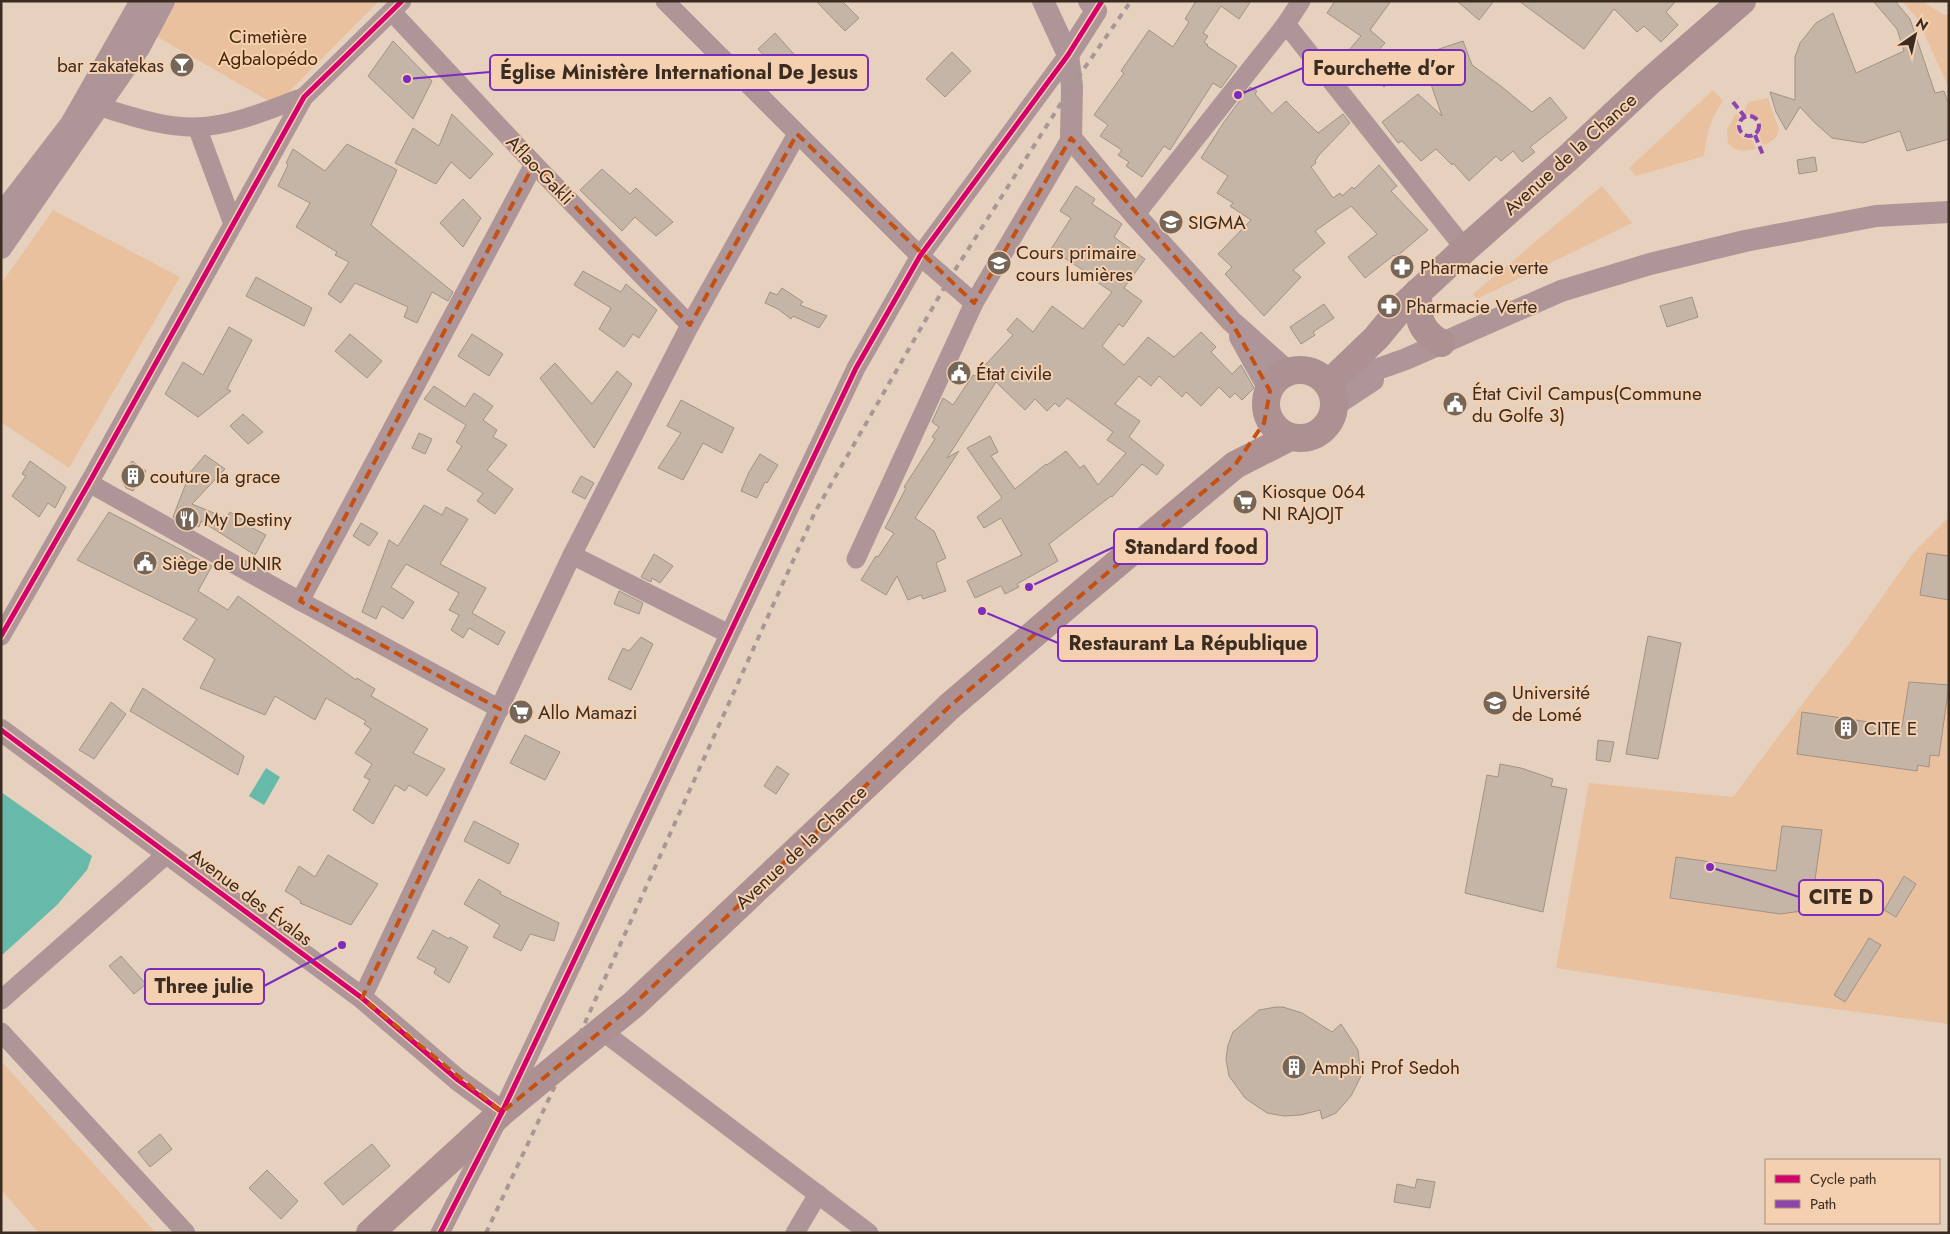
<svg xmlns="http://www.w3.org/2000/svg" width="1950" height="1234" font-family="Jost,sans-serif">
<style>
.green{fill:#e9c19e}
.water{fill:#67baa9}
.building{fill:#c5b5a7;stroke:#a29285}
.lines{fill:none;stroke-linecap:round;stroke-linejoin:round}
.minor{stroke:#ad9598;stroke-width:19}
.tertiary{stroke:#ad9598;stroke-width:22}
.primary{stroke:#ad9091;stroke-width:28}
.rail{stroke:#aa9793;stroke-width:4;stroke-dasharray:6 6;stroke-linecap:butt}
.quiet{stroke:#8e44ad;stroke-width:4;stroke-dasharray:8 4;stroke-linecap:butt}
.cycleway-casing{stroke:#f5d0b0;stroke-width:8}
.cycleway{stroke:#d6006c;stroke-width:5}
.marked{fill:none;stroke:#c55010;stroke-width:4;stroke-dasharray:10 6;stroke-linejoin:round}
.labels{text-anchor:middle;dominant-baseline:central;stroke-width:4;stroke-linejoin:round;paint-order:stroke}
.park-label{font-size:19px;fill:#482704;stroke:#f5d0b0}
.poi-label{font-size:19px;fill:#3a2c20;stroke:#f5d0b0;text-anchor:start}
.street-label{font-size:19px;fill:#3a2c20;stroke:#f5d0b0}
.leader{fill:none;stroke:#7b2cbf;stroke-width:2}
.callout-dot{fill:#7b2cbf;stroke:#f5d0b0;stroke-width:2}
.callout{fill:#f5d0b0;stroke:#7b2cbf;stroke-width:2}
.callout-label{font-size:20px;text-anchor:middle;font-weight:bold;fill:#3a2c20}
</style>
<rect width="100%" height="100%" fill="#e6d1bf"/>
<g class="green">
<path d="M171,1H379L276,105L152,34Z"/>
<path d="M1902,1H1923L1942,14L1949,15V88L1917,18Z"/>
<path d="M1713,90L1723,101C1711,118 1706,135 1704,156L1636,176L1629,168Z"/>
<path d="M1768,98L1779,129C1777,139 1772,142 1763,145L1759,135C1765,123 1759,113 1745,114V108L1749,102Z"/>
<path d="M1736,113L1740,117L1736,124L1737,133L1744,139L1752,140L1756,149C1744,151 1736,153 1728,143L1727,130Z"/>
<path d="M1602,186L1632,223L1477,299L1473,294Z"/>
<path d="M53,210L180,277L69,468L1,422V284Z"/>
<path d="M1949,517V1024L1789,1003L1556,968L1589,783L1733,797L1815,687L1850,643L1913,553Z"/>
<path d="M3,1063L156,1233H39L1,1190V1065Z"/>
</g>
<g class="water">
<path d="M266,768L280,777L264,805L249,796Z"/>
<path d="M1,792L92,856L87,870L57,905L1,956Z"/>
</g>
<g class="building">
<path d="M816,1H842L859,18L845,31Z"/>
<path d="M1196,1H1251L1239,19L1221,6L1203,33L1208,36L1204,42L1208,45L1207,46L1237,66L1221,88L1213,83L1170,150L1164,146L1142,177L1126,166L1129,162L1118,155L1122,150L1100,136L1108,125L1094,115L1124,73L1121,71L1149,30L1173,47L1189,22L1185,19Z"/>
<path d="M1335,1H1391L1370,30L1385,43L1376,53L1397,73L1384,87L1365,70L1368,66L1349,50L1361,36L1327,13Z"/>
<path d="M1457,1H1494L1479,20Z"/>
<path d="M1519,1H1676L1666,12L1678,25L1661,42L1644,26L1637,32L1614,9L1584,49Z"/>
<path d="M1873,1H1895L1910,19L1935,93L1944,91L1949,105V139L1907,151L1900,131L1863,143L1832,138L1815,123L1800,107L1786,130L1776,112L1770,92L1795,100V57L1800,43L1816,23L1833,13L1856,73L1904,51L1897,29Z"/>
<path d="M775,33L800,61L783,76L758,49Z"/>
<path d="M393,41L432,81L413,119L368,76Z"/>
<path d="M1463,41L1472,65L1502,87L1532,112L1550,97L1567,118L1530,147L1535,152L1522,162L1513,151L1501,161L1496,156L1469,181L1453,163L1452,165L1436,149L1421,161L1402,141L1398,143L1382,122L1418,94L1442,116L1421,55Z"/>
<path d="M952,52L971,71L945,97L926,79Z"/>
<path d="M1250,87L1257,91L1255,94L1272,114L1286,101L1318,133L1343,114L1350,123L1319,155L1315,161L1316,163L1311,167L1333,198L1340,193L1342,196L1352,187L1354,189L1379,165L1397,186L1391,191L1428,230L1396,257L1394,255L1365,278L1348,257L1377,234L1351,206L1315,231L1325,243L1293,270L1301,277L1264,316L1225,274L1232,267L1218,254L1251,220L1230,206L1233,203L1217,193L1228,176L1201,158L1224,122Z"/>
<path d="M452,114L493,154L470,179L451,162L436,184L395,163L413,128L439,146Z"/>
<path d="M347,144L397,170L371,225L453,292L448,301L432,292L417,323L404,317L408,307L355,283L341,303L328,294L349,262L335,255L337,252L296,227L310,203L278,186L288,165L286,163L293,149L325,171Z"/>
<path d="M1815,157L1817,171L1799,174L1797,160Z"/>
<path d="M602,169L630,194L636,188L673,222L656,236L635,217L622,231L580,190Z"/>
<path d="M1076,186L1095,199L1092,204L1122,224L1114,237L1145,259L1124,288L1142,301L1123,327L1119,324L1102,346L1124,365L1148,337L1174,357L1201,332L1216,347L1211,352L1232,374L1241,365L1254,388L1242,400L1235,393L1230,398L1219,387L1201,406L1186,392L1182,397L1159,376L1151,386L1139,376L1115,404L1140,421L1129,437L1164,465L1157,475L1142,464L1112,497L1111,496L1049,544L1058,561L1017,584L1019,587L1005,594L1001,586L975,598L967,581L1022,555L1001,518L984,528L977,517L1002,498L967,448L990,436L998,452L991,456L1015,489L1046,464L1047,465L1066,451L1080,468L1084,465L1098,485L1126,453L1107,440L1113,432L1067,398L1059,407L1055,403L1047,411L1035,399L1025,410L996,382L947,458L959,451L915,518L934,531L946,558L936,563L946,591L923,599L921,595L908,600L897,576L886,595L861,580L876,556L878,557L894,533L885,528L906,488L904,487L935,439L932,437L939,427L932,422L943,398L953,405L973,375L975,376L1013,335L1007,330L1017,318L1033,332L1052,306L1083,329L1112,292L1091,278L1092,276L1051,249L1071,218L1060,211Z"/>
<path d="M463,199L481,218L463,247L440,223Z"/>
<path d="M583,271L621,292L626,284L657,310L639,338L633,334L624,347L599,329L611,308L574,285Z"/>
<path d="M256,277L312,308L304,326L246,296Z"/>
<path d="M782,288L803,302L800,305L827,316L819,328L793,316L791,319L778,309L765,303L770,292L777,295Z"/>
<path d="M1692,297L1698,317L1667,327L1660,306Z"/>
<path d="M1324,304L1334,318L1313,332L1315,335L1301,344L1290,327Z"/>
<path d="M229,327L252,340L227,389L231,391L198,417L165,394L183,362L203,375Z"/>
<path d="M350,334L382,361L367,378L335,351Z"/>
<path d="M472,334L503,354L489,376L458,356Z"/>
<path d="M555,363L592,404L617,371L632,384L594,448L540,378Z"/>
<path d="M434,386L465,407L474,393L493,406L483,420L497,430L493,437L507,445L487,470L513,489L495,514L477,501L483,493L447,470L462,446L456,442L466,425L424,399Z"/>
<path d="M681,400L734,428L722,453L703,443L683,480L658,468L681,433L667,426Z"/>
<path d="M243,414L263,432L248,444L230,426Z"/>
<path d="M419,433L432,439L425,454L412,448Z"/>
<path d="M760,454L778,465L767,483L765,482L757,498L741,491L749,472Z"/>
<path d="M205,455L225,469L192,504L226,518L230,512L244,521L243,523L266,535L255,555L201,521L199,527L180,518L178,520L173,517L188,478L187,476Z"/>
<path d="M30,461L66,487L55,508L48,503L39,517L12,496L26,476L22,474Z"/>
<path d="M132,461L146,471L133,491L126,488L121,480Z"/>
<path d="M581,476L594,483L585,499L572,492Z"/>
<path d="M424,505L442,515L446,507L468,519L440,564L486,588L472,613L505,632L498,645L469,628L463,638L451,630L459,615L449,610L459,593L406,564L391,587L414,602L403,619L382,606L376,619L362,612L389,540L398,546Z"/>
<path d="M109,512L212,566L198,591L228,610L238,596L356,680L357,678L375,689L371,696L428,729L413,753L445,769L427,796L409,785L405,791L395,785L373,824L353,810L370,780L364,777L372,764L355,753L371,729L364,724L366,721L326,698L315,720L275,696L265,715L200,688L215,659L183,639L197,619L77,560Z"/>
<path d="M361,523L378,533L369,546L353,536Z"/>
<path d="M1927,553L1949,556V600L1920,595Z"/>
<path d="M654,554L673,566L660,583L652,578L651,582L641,577Z"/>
<path d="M619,591L643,603L639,614L614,604Z"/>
<path d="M1648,636L1681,643L1658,759L1626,754Z"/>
<path d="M641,637L653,644L631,690L608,679L623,648L629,651Z"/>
<path d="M1909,682L1949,685L1939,756L1930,755L1929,767L1918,765L1917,771L1797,754L1802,712L1902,727Z"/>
<path d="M143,688L244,756L238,775L130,711Z"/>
<path d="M111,702L126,714L94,759L79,750Z"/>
<path d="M525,735L560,752L545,780L510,763Z"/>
<path d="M1598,740L1614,742L1610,762L1596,760Z"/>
<path d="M1500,764L1521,768L1553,779L1551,786L1567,789L1543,912L1465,893L1487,775L1498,777Z"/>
<path d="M777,766L789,774L776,794L764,786Z"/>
<path d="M474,821L519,844L509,864L464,841Z"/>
<path d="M1782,826L1822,830L1812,901L1804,899L1802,911L1780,914L1670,898L1676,857L1776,871Z"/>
<path d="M328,855L378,884L351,925L300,903L301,901L285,891L299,866L315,877Z"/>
<path d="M1904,876L1916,884L1896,917L1884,910Z"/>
<path d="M479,879L501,892L500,894L559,923L554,941L530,934L521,951L493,937L500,925L464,904Z"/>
<path d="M433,930L449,939L450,937L468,947L449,983L434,973L436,968L417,958Z"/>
<path d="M1869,938L1881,945L1845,1002L1834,995Z"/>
<path d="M121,956L146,984L134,994L109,966Z"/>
<path d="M1276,1007H1283L1302,1013L1332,1032L1341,1024L1358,1050L1361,1076L1351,1096L1336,1113L1322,1119L1320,1110L1301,1115L1284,1116L1267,1113L1245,1098L1229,1076L1226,1059L1228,1045L1233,1032L1259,1010Z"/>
<path d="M160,1134L172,1149L150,1167L138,1152Z"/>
<path d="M372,1144L390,1166L343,1205L324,1183Z"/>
<path d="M267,1170L298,1201L281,1219L249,1188Z"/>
<path d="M1417,1179L1435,1182L1430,1208L1394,1202L1397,1184L1415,1188Z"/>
</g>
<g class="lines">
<g class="minor">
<path d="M665,1L920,256L974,303"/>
<path d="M392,12L534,164L690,325"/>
<path d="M1286,24L1465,249"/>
<path d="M100,107C131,116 164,128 197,127C233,126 270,109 304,97"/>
<path d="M197,127L233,224"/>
<path d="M1135,215L1286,24L1301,1"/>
<path d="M89,483L300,601L500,709"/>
<path d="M572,555L729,634"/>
<path d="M856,559L974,303L1071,138"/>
<path d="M300,601L534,164"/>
<path d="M1,636L89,483L304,97L402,1"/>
<path d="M362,998L572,555L690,325L797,134"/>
<path d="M1,1000L168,853"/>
<path d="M602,1031L869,1233"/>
<path d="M1,1032L186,1233"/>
<path d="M440,1233L502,1112L856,368L920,256L1068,55"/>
<path d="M795,1233L818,1194"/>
</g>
<g class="tertiary">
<path d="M1043,1L1068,55L1072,86L1071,138L1135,215L1231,321L1287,371"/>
<path d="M1068,55L1096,11L1089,1"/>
<path d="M1,215L71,124L141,1"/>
<path d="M1,248L139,48L164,1"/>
<path d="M1240,337L1270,391"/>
<path d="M1330,386L1406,359L1561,291L1650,264L1745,241L1876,216L1949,212"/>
<path d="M1335,405L1373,380"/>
<path d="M1,730L362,998L458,1080L502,1112"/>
</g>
<g class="primary">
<path d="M1418,292C1418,316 1418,330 1441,343"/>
<circle cx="1300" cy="404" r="34"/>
<path d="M1328,384L1376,338L1400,309L1465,249L1569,157L1649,82L1742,1"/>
<path d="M370,1233L502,1112L570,1056L633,1005L950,706L1076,598L1235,465L1290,437"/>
</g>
<g class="rail">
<path d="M570,1056L815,512L948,281L1072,86L1131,1"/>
<path d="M486,1233L562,1071"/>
</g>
<g class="quiet">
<path d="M1733,102L1745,117"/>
<circle cx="1749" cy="126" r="10"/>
<path d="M1755,135L1763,155"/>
</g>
<defs>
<g id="cycleway">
<path d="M1,636L89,483L304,97L402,1"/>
<path d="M1,730L362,998L458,1080L502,1112"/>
<path d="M440,1233L502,1112L856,368L920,256L1068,55L1102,1"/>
</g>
</defs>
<use href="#cycleway" class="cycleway-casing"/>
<use href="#cycleway" class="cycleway"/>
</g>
<path class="marked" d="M797,134L974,303L1071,138L1231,321L1270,391L1264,423L1235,465L950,706L633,1005L502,1112L362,998L500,709L300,601L534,164L690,325Z"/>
<defs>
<symbol id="bar-disc" viewBox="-11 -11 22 22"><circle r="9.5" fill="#766658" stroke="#f5d0b0"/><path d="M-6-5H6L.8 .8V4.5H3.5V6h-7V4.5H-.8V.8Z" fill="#fff"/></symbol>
<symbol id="school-disc" viewBox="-11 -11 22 22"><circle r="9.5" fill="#766658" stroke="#f5d0b0"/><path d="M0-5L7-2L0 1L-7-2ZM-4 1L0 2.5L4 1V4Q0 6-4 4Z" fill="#fff"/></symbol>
<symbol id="pharmacy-disc" viewBox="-11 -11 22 22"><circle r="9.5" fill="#766658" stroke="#f5d0b0"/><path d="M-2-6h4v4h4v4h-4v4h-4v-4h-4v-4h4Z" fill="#fff"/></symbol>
<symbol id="civic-disc" viewBox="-11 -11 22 22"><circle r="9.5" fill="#766658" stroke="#f5d0b0"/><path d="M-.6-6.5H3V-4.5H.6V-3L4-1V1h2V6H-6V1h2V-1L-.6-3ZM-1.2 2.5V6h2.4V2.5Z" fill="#fff"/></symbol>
<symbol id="building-disc" viewBox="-11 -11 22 22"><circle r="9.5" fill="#766658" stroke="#f5d0b0"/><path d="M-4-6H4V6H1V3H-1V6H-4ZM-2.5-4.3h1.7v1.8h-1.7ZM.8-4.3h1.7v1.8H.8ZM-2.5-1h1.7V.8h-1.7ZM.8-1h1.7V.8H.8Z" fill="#fff"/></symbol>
<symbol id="supermarket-disc" viewBox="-11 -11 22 22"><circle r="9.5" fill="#766658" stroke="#f5d0b0"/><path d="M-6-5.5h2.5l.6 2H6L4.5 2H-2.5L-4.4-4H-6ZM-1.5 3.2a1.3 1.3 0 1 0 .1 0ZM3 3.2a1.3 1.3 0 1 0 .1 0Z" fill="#fff"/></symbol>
<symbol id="restaurant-disc" viewBox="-11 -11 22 22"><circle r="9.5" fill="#766658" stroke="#f5d0b0"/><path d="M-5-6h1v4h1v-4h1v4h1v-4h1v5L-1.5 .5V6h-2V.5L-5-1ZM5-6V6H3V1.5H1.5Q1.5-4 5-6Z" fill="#fff"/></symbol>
<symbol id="university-disc" viewBox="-11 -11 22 22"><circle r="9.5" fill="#766658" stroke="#f5d0b0"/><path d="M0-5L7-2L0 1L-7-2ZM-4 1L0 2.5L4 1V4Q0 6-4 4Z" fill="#fff"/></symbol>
</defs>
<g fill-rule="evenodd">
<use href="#bar-disc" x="168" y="51" width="28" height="28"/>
<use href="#school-disc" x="1157" y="208" width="28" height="28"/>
<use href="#school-disc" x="985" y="249" width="28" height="28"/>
<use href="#pharmacy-disc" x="1388" y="253" width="28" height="28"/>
<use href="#pharmacy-disc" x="1375" y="292" width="28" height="28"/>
<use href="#civic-disc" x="945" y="359" width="28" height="28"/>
<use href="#civic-disc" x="1441" y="390" width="28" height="28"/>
<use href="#building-disc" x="119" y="462" width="28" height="28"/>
<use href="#supermarket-disc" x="1231" y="488" width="28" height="28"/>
<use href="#restaurant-disc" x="173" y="505" width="28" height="28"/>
<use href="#civic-disc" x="131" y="549" width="28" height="28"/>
<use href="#university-disc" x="1481" y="689" width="28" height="28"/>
<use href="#supermarket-disc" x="507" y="698" width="28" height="28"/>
<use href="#building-disc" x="1832" y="714" width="28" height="28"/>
<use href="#building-disc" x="1280" y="1053" width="28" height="28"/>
</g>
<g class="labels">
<g class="park-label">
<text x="268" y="36">Cimetière<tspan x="268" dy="22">Agbalopédo</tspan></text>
</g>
<g class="poi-label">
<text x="164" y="65" text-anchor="end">bar zakatekas</text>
<text x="1188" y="222">SIGMA</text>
<text x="1016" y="252">Cours primaire<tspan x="1016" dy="22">cours lumières</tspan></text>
<text x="1420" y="267">Pharmacie verte</text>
<text x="1406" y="306">Pharmacie Verte</text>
<text x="976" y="373">État civile</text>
<text x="1472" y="393">État Civil Campus(Commune<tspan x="1472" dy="22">du Golfe 3)</tspan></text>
<text x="150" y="476">couture la grace</text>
<text x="1262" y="491">Kiosque 064<tspan x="1262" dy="22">NI RAJOJT</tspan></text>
<text x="204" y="519">My Destiny</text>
<text x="162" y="563">Siège de UNIR</text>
<text x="1512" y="692">Université<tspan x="1512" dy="22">de Lomé</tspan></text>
<text x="538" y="712">Allo Mamazi</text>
<text x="1864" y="728">CITE E</text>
<text x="1312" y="1067">Amphi Prof Sedoh</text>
</g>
<g class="street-label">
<text transform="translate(1570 154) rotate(-42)">Avenue de la Chance</text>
<text transform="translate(540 170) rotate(46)">Aflao-Gakli</text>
<text transform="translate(801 847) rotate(-43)">Avenue de la Chance</text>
<text transform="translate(251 897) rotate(37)">Avenue des Évalas</text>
</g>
</g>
<path class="leader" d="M1238 95L1303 68M407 79L490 72M1029 587L1114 547M982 611L1058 643M1710 867L1799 897M342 945L264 986"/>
<g class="callout-dot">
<circle cx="1238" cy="95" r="5"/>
<circle cx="407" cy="79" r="5"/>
<circle cx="1029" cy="587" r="5"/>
<circle cx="982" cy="611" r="5"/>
<circle cx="1710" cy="867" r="5"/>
<circle cx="342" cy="945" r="5"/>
</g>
<g class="callout">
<rect x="1303" y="50" width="162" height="35" rx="5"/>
<rect x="490" y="55" width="378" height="35" rx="5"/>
<rect x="1114" y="529" width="153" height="35" rx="5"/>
<rect x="1058" y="626" width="259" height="35" rx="5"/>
<rect x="1799" y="880" width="84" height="35" rx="5"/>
<rect x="145" y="969" width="119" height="35" rx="5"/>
</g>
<g class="callout-label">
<text x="1384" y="75">Fourchette d'or</text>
<text x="679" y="79">Église Ministère International De Jesus</text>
<text x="1191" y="554">Standard food</text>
<text x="1188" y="650">Restaurant La République</text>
<text x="1841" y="904">CITE D</text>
<text x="204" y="993">Three julie</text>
</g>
<rect width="1950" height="1234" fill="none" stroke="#3a2c20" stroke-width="5"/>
<rect x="1765" y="1159" width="175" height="65" fill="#f5d0b0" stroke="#aa8e76"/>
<rect x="1775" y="1175" width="25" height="8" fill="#d6006c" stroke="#aa8e76"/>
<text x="1810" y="1184" font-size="15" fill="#3a2c20">Cycle path</text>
<rect x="1775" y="1200" width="25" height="8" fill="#8e44ad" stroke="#aa8e76"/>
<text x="1810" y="1209" font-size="15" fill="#3a2c20">Path</text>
<g transform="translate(1915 35) rotate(34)" stroke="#f5d0b0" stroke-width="4" paint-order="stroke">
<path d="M0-4L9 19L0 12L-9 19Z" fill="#3a2c20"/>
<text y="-8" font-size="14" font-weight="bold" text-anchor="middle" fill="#3a2c20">N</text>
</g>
</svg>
